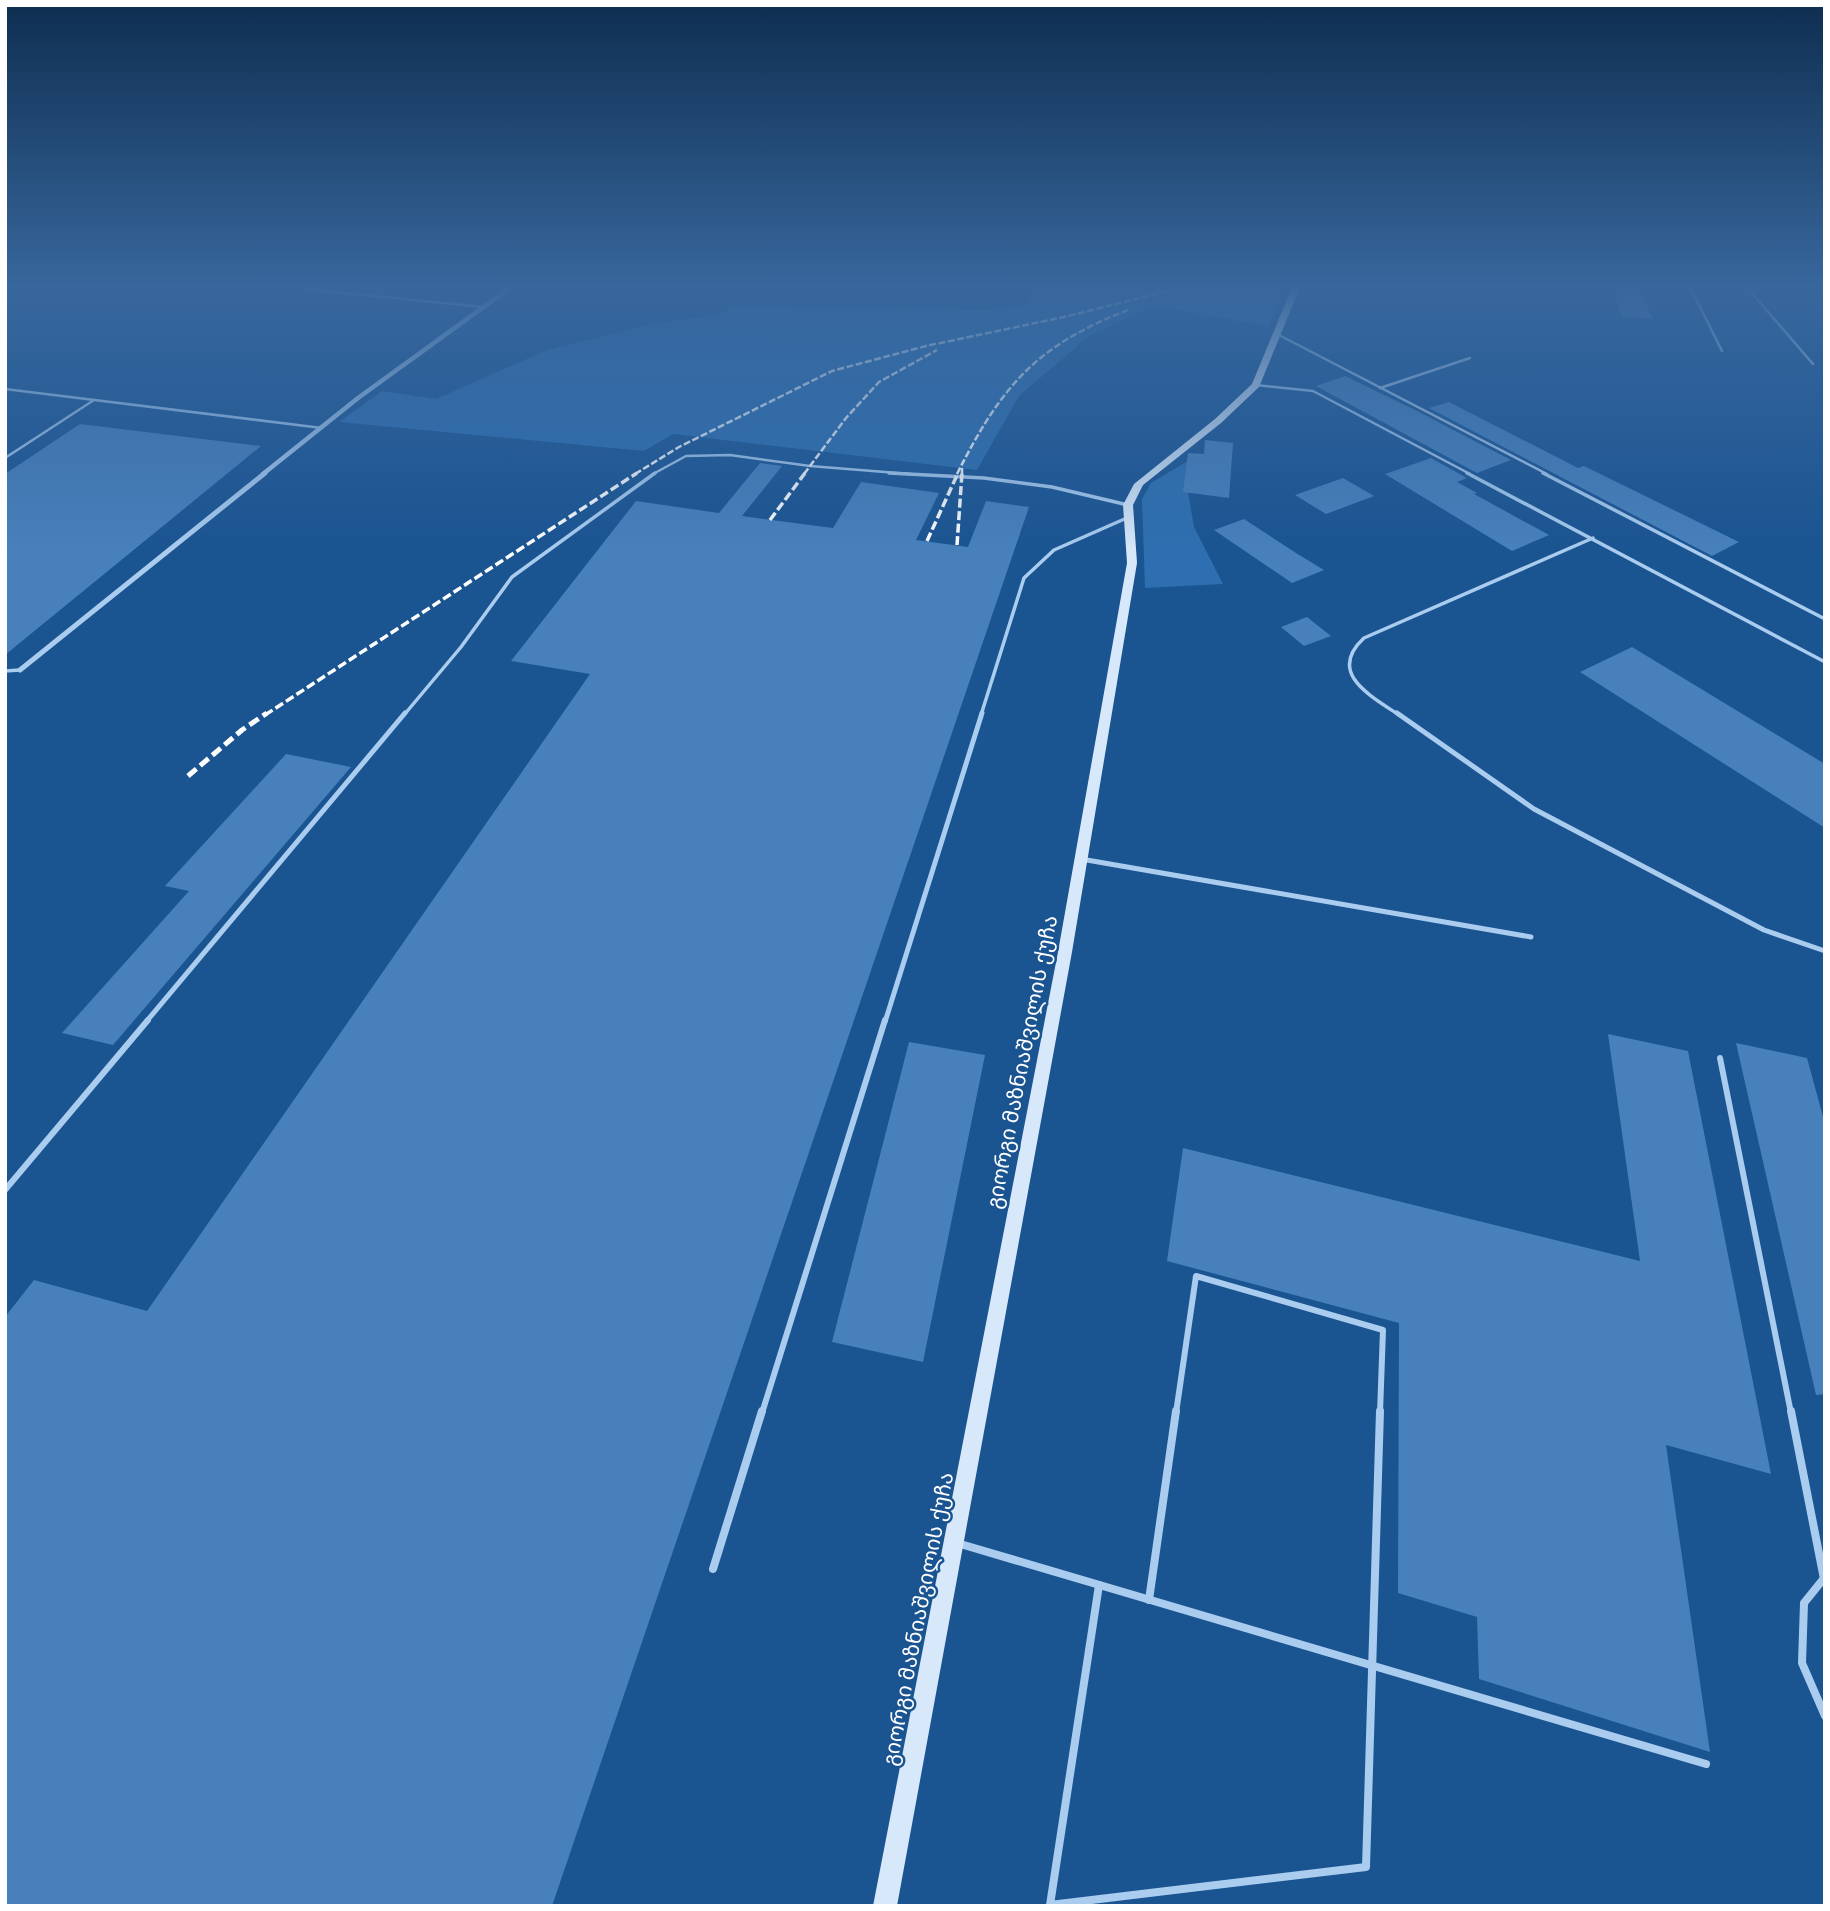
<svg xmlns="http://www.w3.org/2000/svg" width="1830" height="1911" font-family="Roboto,'Noto Sans Georgian',sans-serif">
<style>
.green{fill:#2d6fb0}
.building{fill:#4780bb}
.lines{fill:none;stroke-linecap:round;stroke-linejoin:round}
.lane-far4{stroke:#aaccef;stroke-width:2.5}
.lane-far3{stroke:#aaccef;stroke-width:3.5}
.lane-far2{stroke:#aaccef;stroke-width:5}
.lane-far1{stroke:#aaccef;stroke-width:6}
.lane{stroke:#aaccef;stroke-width:8}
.street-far1{stroke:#aaccef;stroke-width:4.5}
.street{stroke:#aaccef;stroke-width:5}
.secondary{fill:#d7e8fa;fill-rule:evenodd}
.rail-far2{stroke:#fff;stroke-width:2.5;stroke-dasharray:7 2.5;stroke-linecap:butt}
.rail-far1{stroke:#fff;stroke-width:3.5;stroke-dasharray:9 3.5;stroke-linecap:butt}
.rail{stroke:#fff;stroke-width:5;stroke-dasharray:11 5;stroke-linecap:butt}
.labels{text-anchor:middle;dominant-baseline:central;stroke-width:5;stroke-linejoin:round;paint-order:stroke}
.street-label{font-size:21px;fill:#fff;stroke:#1a5491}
</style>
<rect width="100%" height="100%" fill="#1a5491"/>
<g class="green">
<path d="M1027,285H1287L1268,326L1153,306L1089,336L1019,396L977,470L673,434L644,451L339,422L382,391L436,399L547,350L654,324L723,314L732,306L986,310L1028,304Z"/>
<path d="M1201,453L1185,474L1194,527L1223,584L1145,588L1142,499L1151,483Z"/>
</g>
<g class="building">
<path d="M1610,285H1638L1653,319L1622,316Z"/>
<path d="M1345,376L1419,412L1511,460L1477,473L1316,386Z"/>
<path d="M1449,402L1578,468L1584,466L1739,542L1712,556L1429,408Z"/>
<path d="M80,424L261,446L5,655V474Z"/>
<path d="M1205,440L1233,443L1229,498L1183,492L1188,453L1204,454Z"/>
<path d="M1431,458L1467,478L1457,482L1477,493L1474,494L1549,535L1512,551L1385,474Z"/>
<path d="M760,463L782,466L742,516L833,528L861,482L939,493L916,540L968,547L986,501L1029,507L552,1906H5V1317L34,1280L147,1311L590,674L511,661L636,501L719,513Z"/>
<path d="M1343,478L1374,496L1326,514L1295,495Z"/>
<path d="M1244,519L1296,553L1324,570L1292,583L1214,530Z"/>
<path d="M1307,617L1331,636L1304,646L1281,627Z"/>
<path d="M1632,647L1825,764V828L1580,672Z"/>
<path d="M286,754L351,767L113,1045L62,1033L189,891L165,886Z"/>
<path d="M1608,1034L1688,1051L1771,1474L1666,1445L1710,1752L1479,1679L1477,1617L1398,1593L1399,1323L1167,1261L1183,1148L1640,1261Z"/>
<path d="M909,1042L985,1055L923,1362L832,1342Z"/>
<path d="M1736,1043L1807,1058L1825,1124V1394L1816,1395Z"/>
</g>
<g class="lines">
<g class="lane-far4">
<path d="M265,285L483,307"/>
<path d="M1689,285L1722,351"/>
<path d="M1736,285L1750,291L1813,364"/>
<path d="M1277,334L1547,474"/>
<path d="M1256,385L1313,391L1470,474"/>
<path d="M1380,388L1470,358"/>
<path d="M5,389L322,428"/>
<path d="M5,458L94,400"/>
<path d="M653,474L686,456L730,455L810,466L910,474"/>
</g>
<g class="lane-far3">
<path d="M889,473L984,478L1052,487L1128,505"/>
<path d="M1467,473L1825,662"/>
<path d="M1543,473L1825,619"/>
<path d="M5,671L20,670"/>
<path d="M404,715L461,647L512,577L655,473"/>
<path d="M981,715L1024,578L1054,550L1129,517"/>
<path d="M1399,715C1371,696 1326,673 1364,638L1593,538"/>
</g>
<g class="lane-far2">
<path d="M1397,713L1534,809L1764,930L1825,951"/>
<path d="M1081,859L1531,937"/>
<path d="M146,1022L405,713"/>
<path d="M885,1022L982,713"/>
</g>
<g class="lane-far1">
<path d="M1720,1058L1791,1413"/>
<path d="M5,1190L148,1020"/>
<path d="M762,1413L885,1020"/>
<path d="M1176,1413L1196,1276L1383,1330L1380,1413"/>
</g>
<g class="lane">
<path d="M1791,1411L1824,1579"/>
<path d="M957,1543L1706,1764"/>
<path d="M713,1569L762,1411"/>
<path d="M1825,1577L1804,1603L1802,1663L1825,1716"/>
<path d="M1099,1585L1050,1905L1366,1867L1380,1411"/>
<path d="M1149,1600L1176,1411"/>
</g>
<path class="street-far1" d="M263,474L358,398L514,285"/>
<path class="street" d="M20,670L265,473"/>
<path class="secondary" d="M1293,285H1301L1259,387L1221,423L1143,485L1133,505L1137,563L1072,952L897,1906H873L1058,952L1127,563L1123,505L1134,484L1215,419L1252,384Z"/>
<g class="rail-far2">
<path d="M635,474L679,447L832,371L926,346L1064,317L1191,285"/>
<path d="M804,474L846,418L879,382L937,350"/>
<path d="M957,474C1001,387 1035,346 1128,310"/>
<path d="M962,474V468"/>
</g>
<g class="rail-far1">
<path d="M770,520L805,473"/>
<path d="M927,541L958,473"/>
<path d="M957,545L962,473"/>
<path d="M265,715L637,473"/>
</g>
<path class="rail" d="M188,776L242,730L267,713"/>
</g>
<linearGradient id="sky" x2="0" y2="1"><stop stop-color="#0e2e50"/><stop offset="0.52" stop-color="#38679d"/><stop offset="1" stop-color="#38679d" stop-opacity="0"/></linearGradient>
<rect width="1830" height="552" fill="url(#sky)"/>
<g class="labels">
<g class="street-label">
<text transform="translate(1022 1062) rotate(-79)">გიორგი მაზნიაშვილის ქუჩა</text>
<text transform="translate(918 1619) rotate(-79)">გიორგი მაზნიაშვილის ქუჩა</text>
</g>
</g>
<rect width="1830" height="1911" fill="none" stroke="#ffffff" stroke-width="14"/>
</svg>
